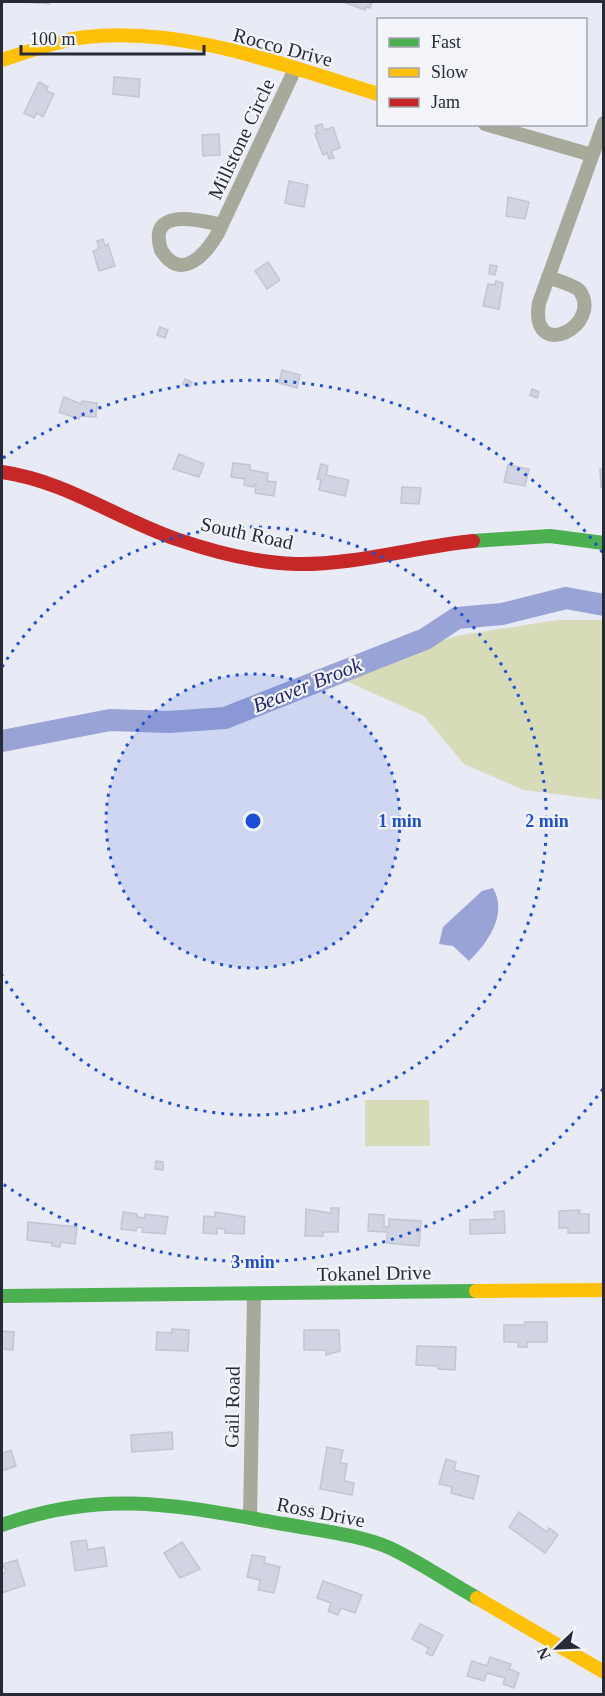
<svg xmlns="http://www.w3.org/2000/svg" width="605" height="1696" font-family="Georgia,serif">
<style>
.green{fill:#d8dbb7}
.water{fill:#9aa3d6}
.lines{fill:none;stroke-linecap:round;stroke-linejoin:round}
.river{stroke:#9aa3d6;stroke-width:22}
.building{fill:#d1d4e3;stroke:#c3c5d0;stroke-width:1.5}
.street{stroke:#a7a99b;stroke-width:14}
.fast{stroke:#4caf50;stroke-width:14}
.slow{stroke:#ffc107;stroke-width:14}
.jam{stroke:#c62828;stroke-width:14}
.ring{fill:none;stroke:#1d4ed8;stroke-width:3;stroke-dasharray:3 6}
.labels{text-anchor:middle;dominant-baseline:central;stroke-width:4.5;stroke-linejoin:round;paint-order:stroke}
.street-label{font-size:20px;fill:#282b37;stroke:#f3f5fb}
.water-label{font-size:21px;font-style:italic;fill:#242676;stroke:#f3f5fb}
.centre{fill:#1d4ed8;stroke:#f3f5fb;stroke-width:3}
.ring-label{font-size:18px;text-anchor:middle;font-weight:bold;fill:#1d4ed8;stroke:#f3f5fb;stroke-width:4.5;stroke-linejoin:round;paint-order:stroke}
</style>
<rect width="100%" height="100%" fill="#e8eaf5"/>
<g class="green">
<path d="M558,620H603V800L524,790L464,764L424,716L346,681L408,650L461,635Z"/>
<path d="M365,1100H429L430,1146H365Z"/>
</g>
<path class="water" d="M493,888C508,914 488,943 469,961L453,946L439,944L443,927L482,891Z"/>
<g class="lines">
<path class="river" d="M2,741L110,720L169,722L225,718L425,639L457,618L502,614L566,598L604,605"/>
</g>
<g class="building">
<path d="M24,2H49V4Z"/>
<path d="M343,2H372L370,8L366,7L365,10Z"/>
<path d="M114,77L140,79L139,97L113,94Z"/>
<path d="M39,82L48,87L46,91L54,94L43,117L37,113L34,118L24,113Z"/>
<path d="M322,124L324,130L333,127L340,148L331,151L334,158L329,159L327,153L323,155L315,134L317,133L315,126Z"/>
<path d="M219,134L220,155L203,156L202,135Z"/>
<path d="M289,181L308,185L304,207L285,203Z"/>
<path d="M508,197L529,202L525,219L506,216Z"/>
<path d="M103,239L105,246L108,244L115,266L99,271L93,251L99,249L97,241Z"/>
<path d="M268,262L280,280L267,289L255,271Z"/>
<path d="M490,265L497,266L495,275L489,274Z"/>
<path d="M496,281L503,283L499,309L483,306L488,284L495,285Z"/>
<path d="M160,327L168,330L165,338L157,335Z"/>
<path d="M282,370L300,375L297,388L279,383Z"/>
<path d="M185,379L192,382L190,387L183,384Z"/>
<path d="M532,389L539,392L537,398L530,395Z"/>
<path d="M64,397L81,404L82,401L97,403L96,417L80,416L79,419L59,412Z"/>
<path d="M179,454L204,464L199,477L173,469Z"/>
<path d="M233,463L250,465V470L268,473L267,481L276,482L274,496L255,493L256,484L253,487L244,485L245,479L231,477Z"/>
<path d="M321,464L328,466L326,475L349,480L345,496L319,490L321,480L317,479Z"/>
<path d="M508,465L529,469L525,486L504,482Z"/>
<path d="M600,469H604V487H601Z"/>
<path d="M402,487L421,488L419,504L401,503Z"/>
<path d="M156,1161L163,1162V1170L155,1169Z"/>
<path d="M331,1208H339L338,1232H323V1236H305L306,1209L331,1213Z"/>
<path d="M580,1210L579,1214H589V1233H568V1228H559V1211Z"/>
<path d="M504,1211L505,1233L470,1234V1220L495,1219L494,1212Z"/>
<path d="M123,1212L137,1214V1217L145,1218V1214L168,1217L165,1234L142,1232L143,1228L137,1227L136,1231L121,1229Z"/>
<path d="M215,1212L245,1217L244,1234L225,1233V1229L217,1228V1234L203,1233L204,1216L215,1217Z"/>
<path d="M369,1214L384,1215V1227H389V1219L421,1221L419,1246L387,1243V1232L368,1231Z"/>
<path d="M28,1222L77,1227L75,1244L61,1242L60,1247L52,1246V1243L27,1240Z"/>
<path d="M525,1322H547V1342H527V1347H518V1342H504V1325H525Z"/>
<path d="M172,1329L189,1330L188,1351L156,1350L157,1332L172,1333Z"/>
<path d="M304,1330H339L340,1351L326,1355V1350H304Z"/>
<path d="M2,1331L14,1332L13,1350L2,1349Z"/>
<path d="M417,1346L456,1347L455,1370L438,1369V1366L416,1365Z"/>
<path d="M172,1432L173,1449L132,1452L131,1435Z"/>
<path d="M327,1447L343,1450L340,1463L347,1464L344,1481L354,1483L352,1495L320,1489Z"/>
<path d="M11,1450L16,1466L2,1471V1453Z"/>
<path d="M446,1459L456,1462L454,1470L479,1476L473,1499L451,1493L452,1487L439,1484Z"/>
<path d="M519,1512L547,1532L549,1528L558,1535L545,1553L509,1527Z"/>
<path d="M86,1540L88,1550L104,1547L107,1566L75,1571L71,1542Z"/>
<path d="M182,1542L200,1569L180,1578L164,1553Z"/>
<path d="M252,1555L265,1557L264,1563L280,1567L274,1593L258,1590L260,1580L247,1577Z"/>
<path d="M17,1560L25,1585L2,1593V1574L6,1572L3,1564Z"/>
<path d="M323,1581L362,1595L355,1613L341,1608L338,1615L328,1611L331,1603L317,1598Z"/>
<path d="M420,1624L443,1635L432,1656L426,1653L429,1648L412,1639Z"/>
<path d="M490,1657L511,1664L509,1669L519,1673L514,1688L503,1684L505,1678L487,1673L484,1681L467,1676L472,1661L487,1666Z"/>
</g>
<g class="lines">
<g class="street">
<path d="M485,124L592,155"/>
<path d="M222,225C200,220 147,206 161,250C181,283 206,254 218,233L295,69"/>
<path d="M548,277C558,281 571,284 579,290C605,325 529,364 539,303L604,123"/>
<path d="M250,1518L254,1295"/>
</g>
<g class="fast">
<path d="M473,541L550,536L604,543"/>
<path d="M2,1296L476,1291"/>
<path d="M2,1525C105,1488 180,1506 284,1524C315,1530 362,1535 390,1548C420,1562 448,1582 477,1598"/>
</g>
<g class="slow">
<path d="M2,60C30,51 57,41 86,37C184,26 286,66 378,94"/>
<path d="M476,1291L604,1290"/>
<path d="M477,1598L604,1672"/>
</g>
<path class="jam" d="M2,472C65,481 116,518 176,539C214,552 256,563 296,564C355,565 414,547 473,541"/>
</g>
<circle cx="253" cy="821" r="147" fill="#1d4ed8" fill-opacity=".12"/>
<g class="ring">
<circle cx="253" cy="821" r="147"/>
<path d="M2 667A294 294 0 1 1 2 975"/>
<path d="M603 1089A441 441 0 0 1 3 1184M3 458A441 441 0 0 1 603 553"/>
</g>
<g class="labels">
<g class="street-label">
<text transform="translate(283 47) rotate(15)">Rocco Drive</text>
<text transform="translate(241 139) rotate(-65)">Millstone Circle</text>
<text transform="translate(247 533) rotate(12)">South Road</text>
<text transform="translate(374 1273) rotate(-1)">Tokanel Drive</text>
<text transform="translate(232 1407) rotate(-89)">Gail Road</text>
<text transform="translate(321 1512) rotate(11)">Ross Drive</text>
</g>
<g class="water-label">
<text transform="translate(307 685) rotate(-22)">Beaver Brook</text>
</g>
</g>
<circle cx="253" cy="821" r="9" class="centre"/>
<g class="ring-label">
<text x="400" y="827">1 min</text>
<text x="547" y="827">2 min</text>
<text x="253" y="1268">3 min</text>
</g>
<rect width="605" height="1696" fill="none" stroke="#282b37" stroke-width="6"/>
<rect x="377" y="18" width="210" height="108" fill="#f3f5fb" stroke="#a2a4ad" stroke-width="1.5"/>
<rect x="389" y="38" width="30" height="9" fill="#4caf50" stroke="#a2a4ad" stroke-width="1.5"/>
<text x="431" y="48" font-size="18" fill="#282b37">Fast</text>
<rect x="389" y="68" width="30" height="9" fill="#ffc107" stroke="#a2a4ad" stroke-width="1.5"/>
<text x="431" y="78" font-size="18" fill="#282b37">Slow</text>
<rect x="389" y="98" width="30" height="9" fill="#c62828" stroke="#a2a4ad" stroke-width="1.5"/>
<text x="431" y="108" font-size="18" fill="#282b37">Jam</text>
<g transform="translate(557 1648) rotate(247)" stroke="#f3f5fb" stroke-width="4.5" paint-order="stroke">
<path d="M0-4.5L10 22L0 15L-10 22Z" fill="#282b37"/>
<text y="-9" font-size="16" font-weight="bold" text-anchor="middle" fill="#282b37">N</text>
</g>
<path d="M21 45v9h183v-9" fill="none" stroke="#282b37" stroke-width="3"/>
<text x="30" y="45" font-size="18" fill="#282b37" stroke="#f3f5fb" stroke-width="4.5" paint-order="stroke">100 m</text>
</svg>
